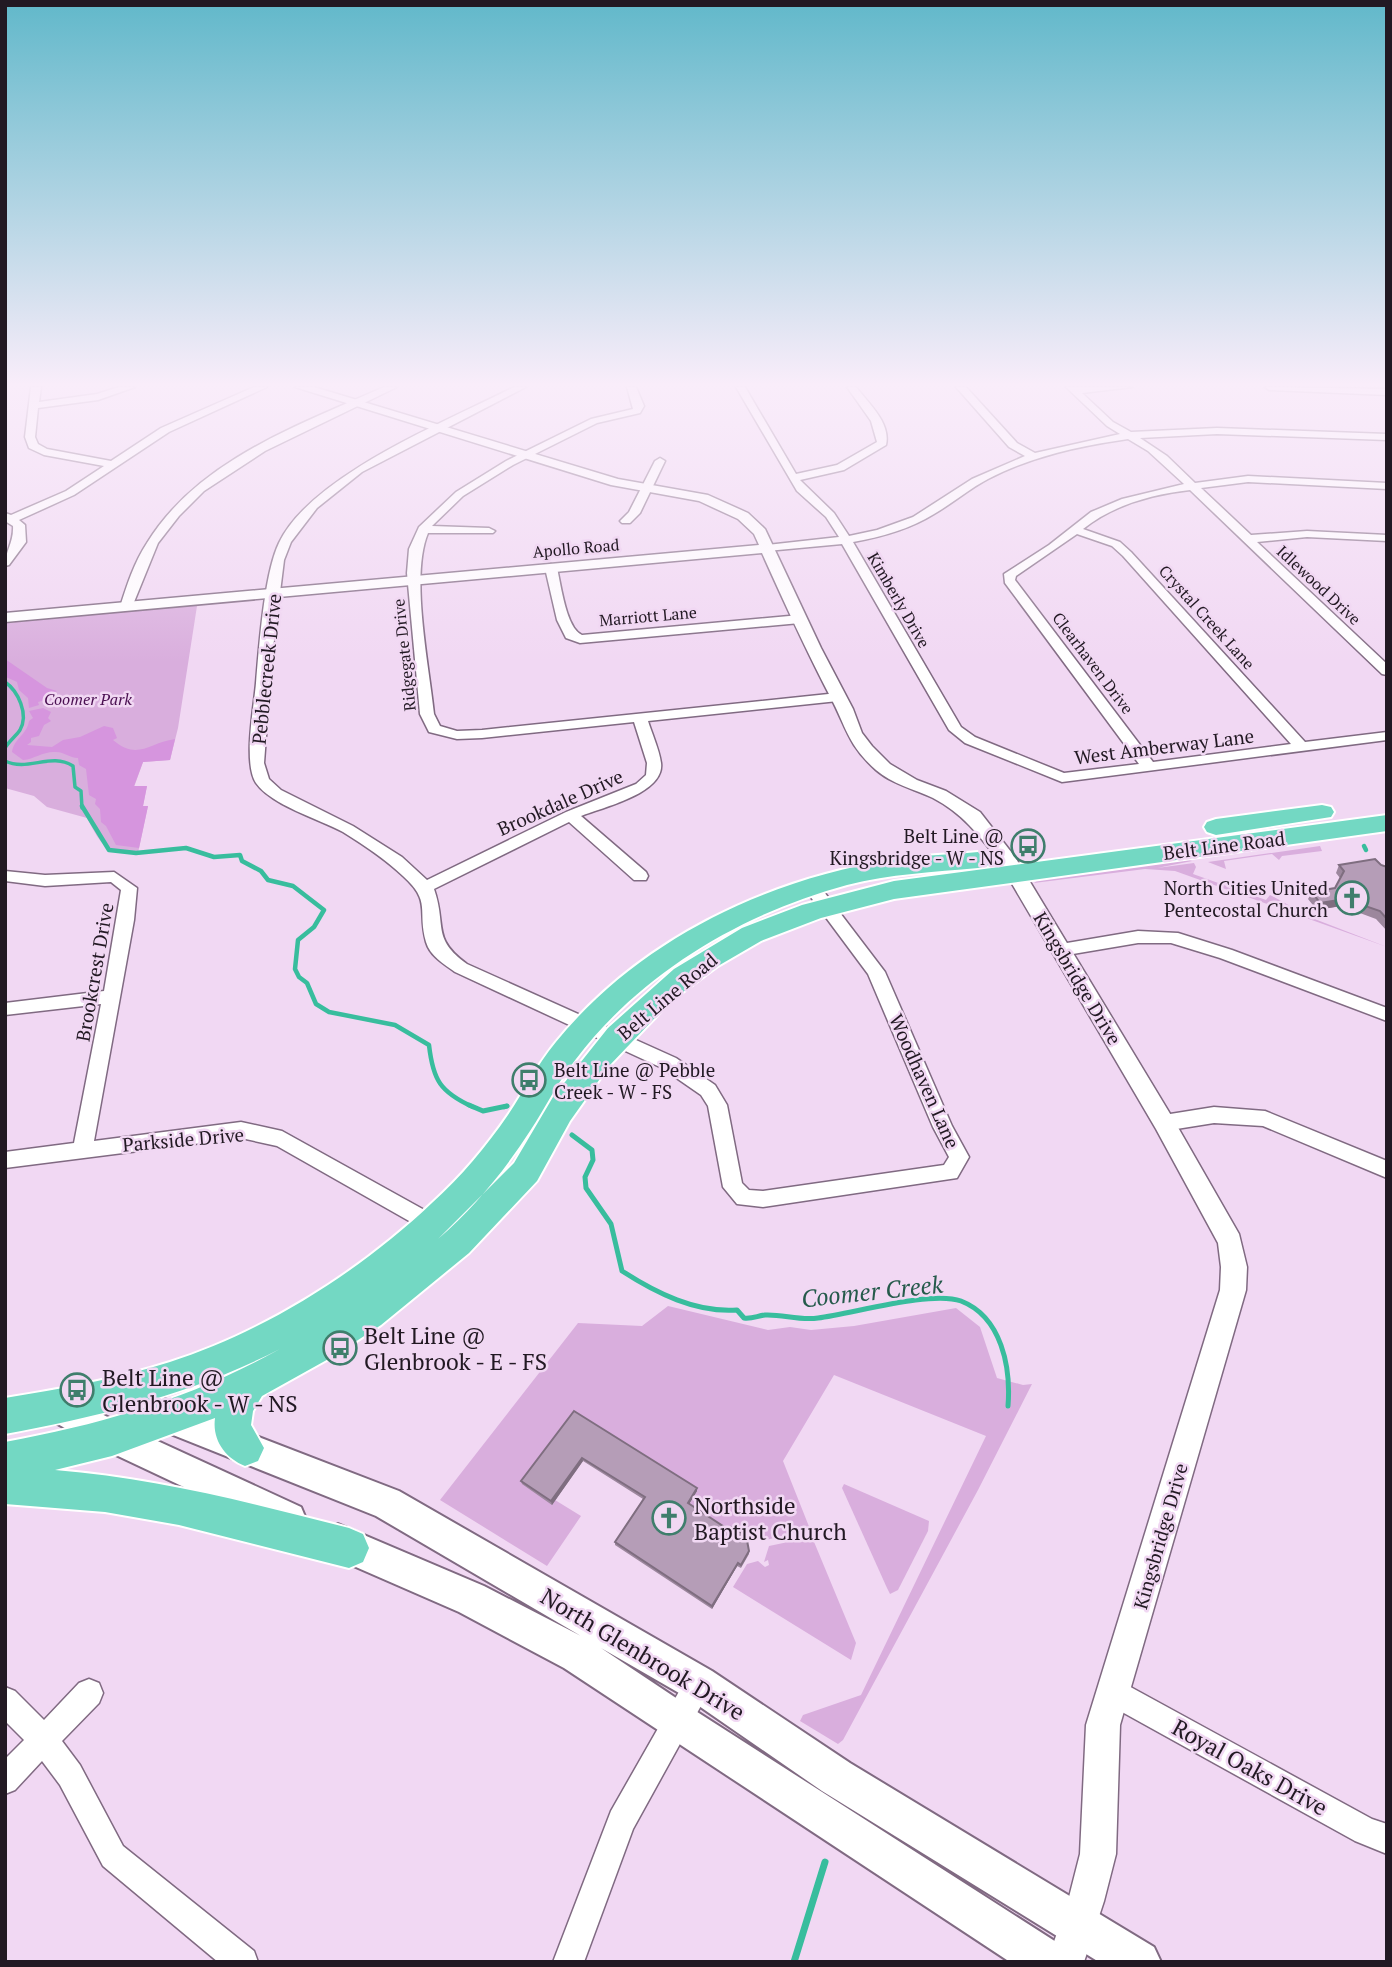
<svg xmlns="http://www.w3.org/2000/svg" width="1392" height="1967" font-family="'PT Serif',serif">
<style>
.green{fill:#d9aedd}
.forest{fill:#d695de}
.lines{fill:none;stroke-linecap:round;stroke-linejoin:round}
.stream-far3{stroke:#38bd9d;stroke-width:3.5}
.stream-far2{stroke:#38bd9d;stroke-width:4.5}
.stream-far1{stroke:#38bd9d;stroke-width:5}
.stream{stroke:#38bd9d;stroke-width:7}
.minor-casing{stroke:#806a82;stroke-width:3}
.tertiary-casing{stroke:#806a82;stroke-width:3}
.secondary-casing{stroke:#806a82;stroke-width:4}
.primary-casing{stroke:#fff;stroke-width:4}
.minor{fill:#fff;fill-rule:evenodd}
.tertiary{fill:#fff;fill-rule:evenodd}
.secondary{fill:#fff;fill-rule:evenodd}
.primary{fill:#73d8c3;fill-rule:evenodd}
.wall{fill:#9c879d}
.shaded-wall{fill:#7f6e80}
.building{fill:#b59db7;stroke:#7f6e80;stroke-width:2}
.labels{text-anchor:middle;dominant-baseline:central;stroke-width:5;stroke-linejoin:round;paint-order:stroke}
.far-street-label{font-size:16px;fill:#221923;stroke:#f1d8f3}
.far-park-label{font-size:16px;font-style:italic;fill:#4b1052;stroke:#f1d8f3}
.street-label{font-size:19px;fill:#221923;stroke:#f1d8f3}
.poi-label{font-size:19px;fill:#221923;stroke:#f1d8f3;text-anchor:end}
.near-poi-label{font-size:23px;fill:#221923;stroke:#f1d8f3;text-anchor:start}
.near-street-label{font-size:23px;fill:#221923;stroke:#f1d8f3}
.near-water-label{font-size:24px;font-style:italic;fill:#255a4b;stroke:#f1d8f3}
</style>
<rect width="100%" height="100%" fill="#f1d8f3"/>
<g class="green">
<path d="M193,605L197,606L178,728L170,760L143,762L134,787L147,786L143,806H148L138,853C103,850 103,848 87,818L47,807L34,796L5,788V623Z"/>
<path d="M1320,846L1322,851L1282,856L1279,860L1272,854L1224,861L1226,869L1208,862Z"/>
<path d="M1187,859L1192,861L1157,868L1194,863L1196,867L1193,874L1266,900L1270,895L1274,897L1312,918L1387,947L1175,871L1145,869L1034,883L1039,879Z"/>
<path d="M668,1306L768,1330L790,1327L811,1330L854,1326L956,1308L980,1327L997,1378L1023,1385L1032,1384L978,1490L843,1740L838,1744L800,1721L803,1715L861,1695L986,1436L834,1375L783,1461L810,1529L766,1540C756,1525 743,1536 728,1527L726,1531L688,1506L697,1491L574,1414L551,1504L555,1500L581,1516L547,1566L440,1500L578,1323L642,1326Z"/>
<path d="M844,1484L929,1521L928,1531L898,1590L890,1594L887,1588L842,1488Z"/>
<path d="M812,1537L856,1643L851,1660L733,1587L747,1564L758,1561L765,1567L769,1565L768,1560L764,1562L769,1546Z"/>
</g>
<g class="forest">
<path d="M5,659L47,688L57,691L43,697L45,700L38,702L39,705L29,708L28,698L19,690L17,682L6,677Z"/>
<path d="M43,708L51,712L48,718L51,721L44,725L39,736L31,738V742L27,745L52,747L63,740L80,737L104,726L113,728L117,738L113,740C138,761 148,743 175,739L170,760L143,762L134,786H147L143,806H148L139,848L116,845L106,826L101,822L100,809L95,804L96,799L89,795L86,769L79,765L78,758C69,758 65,752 56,752C43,751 35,759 23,760L12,752C14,738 27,735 29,721L33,718L29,711Z"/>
</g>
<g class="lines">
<g class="stream-far3">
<path d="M5,682C18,691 29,714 20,730C16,736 9,741 5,748"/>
<path d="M5,761C28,772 51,752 73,766L75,787L81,791L82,808"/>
</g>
<g class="stream-far2">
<path d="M82,806L109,850L136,853L186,848L214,857L240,855L242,861L261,871L268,880L293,886L324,910L314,927L298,940L295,969L299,977L307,983L316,1004L329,1012L395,1025L429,1045C433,1080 440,1092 473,1107"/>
<path d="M1364,846L1366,850"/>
<path d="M504,1107L507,1106"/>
</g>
<g class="stream-far1">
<path d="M469,1105L483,1111L507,1106"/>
<path d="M572,1135L592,1150L593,1160L585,1177L586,1188L611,1224L622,1271C656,1293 696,1313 737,1310L744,1318C752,1319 757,1316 765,1315C782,1314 800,1321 818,1318C852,1314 931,1290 961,1301C1002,1317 1011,1368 1008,1406"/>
</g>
<path class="stream" d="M794,1962L825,1862"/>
<defs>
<g id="minor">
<path d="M31,387H41L39,402L97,394L119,387H135L98,400L38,408L35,437L38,444L47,449L111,461L161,428L254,387H267L169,432L74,495L19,520L25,525L26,542L9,565L5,566C5,551 14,543 13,526L5,521V513L11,515L66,491L104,466L44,455L29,448L25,437Z"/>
<path d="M384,387H397L265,451L204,491L179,516L158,543L132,607L130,610H122L120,607C127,585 134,563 147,543C198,460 299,425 384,387Z"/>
<path d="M514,387H526L362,472L317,508L291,542L284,560L272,656L264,763L269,779L281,790L353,826L402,857L427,880L566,812L636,784L646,775L647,763L634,722L482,738L457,739L429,732L420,714L407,573L409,549L419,527L456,492L506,461L591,419L633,409L627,387H636L644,406L640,413L597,423L513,465L463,496L432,526L489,528L495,531L493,533H428C410,576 429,665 434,714L440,726L457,731L482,730L838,693L845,697L838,701L648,721C652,734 659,749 661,763C665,793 604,807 581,816L646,872L648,876L646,880H634L569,822L434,889C447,926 431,938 467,964L676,1058L715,1085L727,1105L742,1183L749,1190L763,1191L944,1165L949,1157L933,1127L868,974L804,888L812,883L818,884L885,972L952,1126L969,1157L957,1178L763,1207L737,1204L723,1187L708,1106L701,1095L662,1068L455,972C444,964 430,956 426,942C417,910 432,902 403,876C385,859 364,845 343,832C319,819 271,805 256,783C243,763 254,707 256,683C259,648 264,574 279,543C311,475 448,421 514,387Z"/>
<path d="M736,387H745L796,474L837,465L877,442L871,421L847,387H856C869,404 891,423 886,445L844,470L800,480L834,513L849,536L877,530L913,517L972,479L1025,456L1009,447L956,387H966L1017,443L1035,453L1120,434L1107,426L1066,387H1132L1082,393L1113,422L1131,432L1217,428L1387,434V440L1217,434L1140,438L1167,456L1195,483L1248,476L1387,483V489L1248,482L1201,488L1251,535L1307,531L1387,535V541L1307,537L1257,542L1387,664V675L1382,674L1190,490C1153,494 1113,505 1083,529L1120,542L1131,552L1305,742L1387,732V740L1062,782L965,743L949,730L842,544L767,551L761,548L767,545L839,537L826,517L797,491ZM1128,439L1148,451L1184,484L1122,499L1091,512L1049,545L1004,574L1005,583L1139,764L1064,773L975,737L961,727L853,542C881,537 910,529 934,514C953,503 969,489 988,479C1032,456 1080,446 1128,439ZM1077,534L1112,546L1123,556L1291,744L1153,762L1015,580L1016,576Z"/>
<path d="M1265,387L1387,389V395L1269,390Z"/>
<path d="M660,458L665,461L640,513L630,523H622L620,521L629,512L655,461Z"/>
<path d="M551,564L557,568C561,585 566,628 582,635L800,615L806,619L800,623L580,643L566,638L557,620L545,568Z"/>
<path d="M5,871L45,875L114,872L137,888L134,920L94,1141L241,1122L282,1131L446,1222L449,1228L446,1234L439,1237L432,1234L277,1146L241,1138L5,1168V1152L74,1143L101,1004L5,1015V1003L104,991L121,890L111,882L45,886L5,881Z"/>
<path d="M1138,931L1178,933L1232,950L1387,1008V1021L1220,958L1171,943H1138L1061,956L1052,950L1061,944Z"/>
<path d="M1214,1107L1265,1111L1387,1161V1178L1263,1126L1214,1123L1164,1131L1157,1128L1154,1123L1157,1118L1164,1115Z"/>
<path d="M699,1670L709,1674L713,1684L633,1829L584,1962H553L611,1811L689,1674Z"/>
<path d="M1114,1678L1372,1819L1387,1824V1854L1355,1841L1104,1702L1100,1692L1104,1682Z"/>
<path d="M89,1679L99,1683L103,1693L99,1703L62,1741L80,1765L123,1846L254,1951L258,1962H218L103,1866L60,1785L42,1761L15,1790L5,1794V1759L24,1740L5,1721V1687L15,1691L44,1720L79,1683Z"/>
</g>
<path id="tertiary" d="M295,387H314L618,479L708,495L748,513L765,529L821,648L853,709L862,733L872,746L890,764L917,780L946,791L980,812L1015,857L1172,1117L1239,1234L1247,1267L1246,1290L1120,1725L1116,1854L1104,1901L1084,1962H1047L1068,1901L1080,1854L1086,1725L1220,1290L1221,1267L1218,1243L1156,1129L998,860C979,835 962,813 933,798C914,789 892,784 876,770C848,745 847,729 831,698C806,650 784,602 762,553L5,622V613L759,545L754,534L738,519L699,501L611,485Z"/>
<g id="secondary">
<path d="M123,1378L181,1407L399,1491L712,1671L850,1763L1154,1947L1161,1962H1099L822,1791L686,1697L601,1648L691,1708L1064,1947L1071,1962H1010L564,1668L459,1612L326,1554L320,1542L326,1530L338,1524L484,1586L581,1636L376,1516L158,1429L112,1404L107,1393L112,1382Z"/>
<path d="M57,1391L125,1426L301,1507L306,1519L301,1531L289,1536L277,1531L101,1448L45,1417L41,1406L45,1395Z"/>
</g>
<g id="primary">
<path d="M1322,805L1331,807L1334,812L1331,817L1216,835L1207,832L1204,827L1207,822L1216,819Z"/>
<path d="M1387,815V831L894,899L821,918L761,941L718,966L671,1001L609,1066L570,1121L537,1181L469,1253L381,1325L332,1357L262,1396L253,1411L251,1425L264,1448L258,1461L245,1466C225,1458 212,1440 215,1418L112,1456L55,1470C156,1478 251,1503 349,1528L363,1534L369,1548L363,1562L349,1568L179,1525L105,1512L5,1504V1442C106,1423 189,1399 280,1349C192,1394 101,1416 5,1434V1398C60,1389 117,1379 170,1362C266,1331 359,1272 432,1203C461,1177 486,1147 508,1115C524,1091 537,1065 556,1042C638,941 764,880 891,860C920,855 949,855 978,852L987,854L991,860L987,866L978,868C934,872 890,874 847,885C743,913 642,972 576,1059C558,1081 546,1107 530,1131C505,1170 474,1208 438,1239L514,1163L553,1097L608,1028L674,969L742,928L802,905L894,881Z"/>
</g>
</defs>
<use href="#minor" class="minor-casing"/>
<use href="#tertiary" class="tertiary-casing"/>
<use href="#secondary" class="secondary-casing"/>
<use href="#primary" class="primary-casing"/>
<use href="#minor" class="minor"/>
<use href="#tertiary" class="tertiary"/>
<use href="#secondary" class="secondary"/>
<use href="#primary" class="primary"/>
</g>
<g class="wall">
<path d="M1339,865H1381L1387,867V931L1376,919L1341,906L1317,910L1308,899L1312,892L1335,888L1340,878L1336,873Z"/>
<path d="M574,1411L697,1491L689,1504L749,1551V1554L741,1568L737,1566L712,1609L615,1545V1542L643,1499L583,1461L552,1505L522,1484L521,1481Z"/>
</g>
<g class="shaded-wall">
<path d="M1345,899L1341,906L1317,910L1320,903Z"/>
<path d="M582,1458L583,1461L552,1505L551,1501Z"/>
<path d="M697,1488V1491L688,1506V1503Z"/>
<path d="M738,1563L737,1566L712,1609V1606Z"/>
</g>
<g class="building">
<path d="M1375,859L1381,865L1387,867V919L1380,911L1345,899L1320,903L1312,892L1335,888L1344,871L1339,865Z"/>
<path d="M574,1411L697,1488L688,1503L729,1530L731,1527L746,1535L749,1551L741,1565L738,1563L712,1606L615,1542L645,1497L582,1458L551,1501L521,1481Z"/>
</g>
<linearGradient id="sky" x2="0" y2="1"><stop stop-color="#61b8ca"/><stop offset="0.58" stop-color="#f9edfa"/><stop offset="1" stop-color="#f9edfa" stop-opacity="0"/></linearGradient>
<rect width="1392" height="663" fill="url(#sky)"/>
<defs>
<symbol id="bus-ring" viewBox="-11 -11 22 22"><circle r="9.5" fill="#f1d8f3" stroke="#3f7e6c" stroke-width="1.5"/><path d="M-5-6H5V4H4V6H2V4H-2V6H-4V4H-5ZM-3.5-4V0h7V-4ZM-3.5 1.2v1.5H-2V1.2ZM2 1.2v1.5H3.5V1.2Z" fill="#3f7e6c"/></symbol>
<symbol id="church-ring" viewBox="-11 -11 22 22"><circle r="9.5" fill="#f1d8f3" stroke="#3f7e6c" stroke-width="1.5"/><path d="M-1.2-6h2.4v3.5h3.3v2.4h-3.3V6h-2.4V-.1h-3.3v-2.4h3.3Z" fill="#3f7e6c"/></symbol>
</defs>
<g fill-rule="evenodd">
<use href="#bus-ring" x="1009" y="827" width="38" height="38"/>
<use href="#church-ring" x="1333" y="879" width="38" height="38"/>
<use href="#bus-ring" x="510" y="1061" width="38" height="38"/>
<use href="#bus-ring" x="321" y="1329" width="38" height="38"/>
<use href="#bus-ring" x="58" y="1371" width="38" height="38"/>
<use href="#church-ring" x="650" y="1499" width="38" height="38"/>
</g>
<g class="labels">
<g class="far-street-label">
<text transform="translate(576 548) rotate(-5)">Apollo Road</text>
<text transform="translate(1319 585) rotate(43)">Idlewood Drive</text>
<text transform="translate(899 600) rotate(60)">Kimberly Drive</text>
<text transform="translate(648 616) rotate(-5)">Marriott Lane</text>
<text transform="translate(1207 617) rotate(48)">Crystal Creek Lane</text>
<text transform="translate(404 655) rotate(-96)">Ridgegate Drive</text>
<text transform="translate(1093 663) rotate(53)">Clearhaven Drive</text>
</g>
<g class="far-park-label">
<text x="88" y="699">Coomer Park</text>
</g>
<g class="street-label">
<text transform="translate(266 669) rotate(-84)">Pebblecreek Drive</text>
<text transform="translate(1164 746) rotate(-7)">West Amberway Lane</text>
<text transform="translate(560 802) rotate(-24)">Brookdale Drive</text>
<text transform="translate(1224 845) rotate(-7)">Belt Line Road</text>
<text transform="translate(94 972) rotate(-80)">Brookcrest Drive</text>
<text transform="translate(1078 978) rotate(59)">Kingsbridge Drive</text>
<text transform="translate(667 996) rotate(-40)">Belt Line Road</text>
<text transform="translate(925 1081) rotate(66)">Woodhaven Lane</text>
<text transform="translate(183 1139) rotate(-5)">Parkside Drive</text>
<text transform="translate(1160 1536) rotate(-74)">Kingsbridge Drive</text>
</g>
<g class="poi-label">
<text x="1004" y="835">Belt Line @<tspan x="1004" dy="22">Kingsbridge - W - NS</tspan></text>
<text x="1328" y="887">North Cities United<tspan x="1328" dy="22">Pentecostal Church</tspan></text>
<text x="554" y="1069" text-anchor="start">Belt Line @ Pebble<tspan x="554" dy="22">Creek - W - FS</tspan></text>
</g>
<g class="near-poi-label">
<text x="364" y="1335">Belt Line @<tspan x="364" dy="26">Glenbrook - E - FS</tspan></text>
<text x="102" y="1377">Belt Line @<tspan x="102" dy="26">Glenbrook - W - NS</tspan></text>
<text x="694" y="1505">Northside<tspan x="694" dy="26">Baptist Church</tspan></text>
</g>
<g class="near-street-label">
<text transform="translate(643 1654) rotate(31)">North Glenbrook Drive</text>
<text transform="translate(1250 1767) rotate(29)">Royal Oaks Drive</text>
</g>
<g class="near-water-label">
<text transform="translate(872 1291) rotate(-6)">Coomer Creek</text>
</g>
</g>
<rect width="1392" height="1967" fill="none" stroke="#221923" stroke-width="14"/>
</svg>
